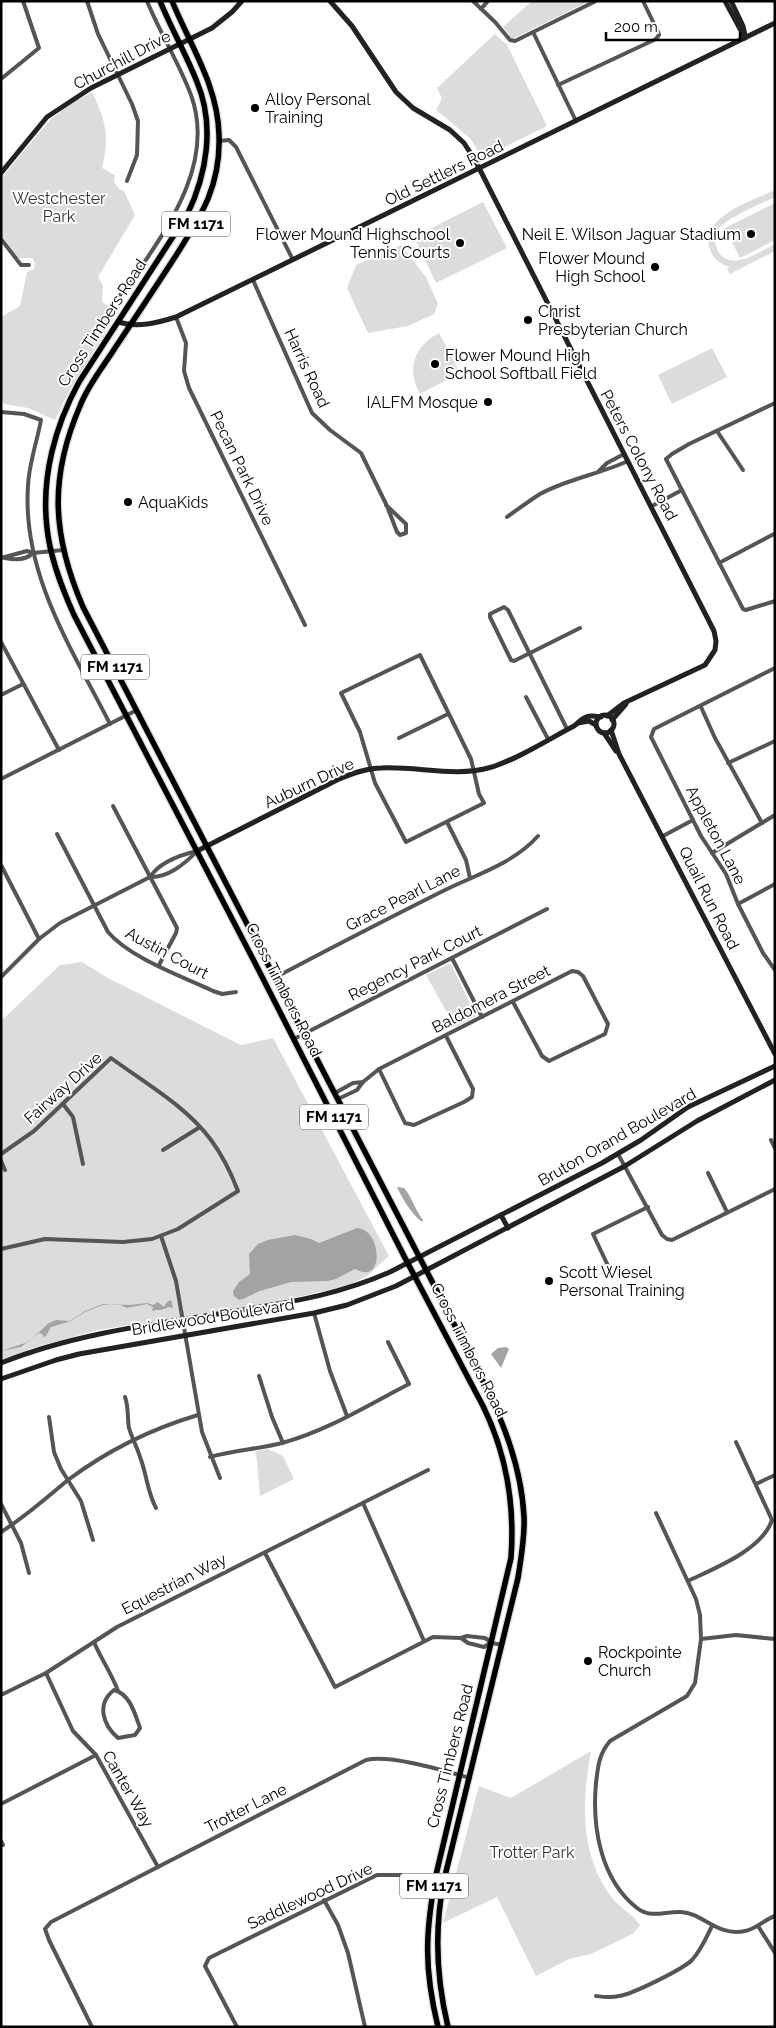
<svg xmlns="http://www.w3.org/2000/svg" width="776" height="2028" font-family="Raleway,sans-serif">
<style>
.green{fill:#dcdcdc}
.water{fill:#a3a3a3}
.lines{fill:none;stroke-linecap:round;stroke-linejoin:round}
.primary-casing{stroke:#dbdbdb;stroke-width:8}
.street{stroke:#555;stroke-width:4}
.secondary{stroke:#222;stroke-width:5}
.primary{stroke:#000;stroke-width:5.5}
.poi-dot{fill:#000;stroke:#fff;stroke-width:2}
.labels{text-anchor:middle;dominant-baseline:central;stroke-width:4;stroke-linejoin:round;paint-order:stroke}
.shield{fill:#fff;stroke:#4c4c4c;stroke-width:1}
.shield-label{font-size:15px;font-weight:bold;fill:#000}
.street-label{font-size:16px;fill:#000;stroke:#fff}
.poi-label{font-size:16px;fill:#000;stroke:#fff;text-anchor:start}
.park-label{font-size:16px;fill:#333;stroke:#fff}
</style>
<rect width="100%" height="100%" fill="#fff"/>
<g class="green">
<path d="M532,1H590L512,39L503,27Z"/>
<path d="M495,34L507,45L547,126L482,158L470,138L436,110L442,98L437,88Z"/>
<path d="M92,92C106,122 110,135 102,168L115,175L114,182L119,189L124,191L135,215L98,277L103,286L102,302L108,306L122,305L69,391L55,420L28,408L4,404L1,398V317L20,306L27,272L34,269L35,263L32,258H18L1,235V178L51,119L71,104Z"/>
<path d="M775,190V197C762,203 728,218 720,227C715,234 714,241 717,249C729,274 759,252 775,244V251L730,274L727,269L729,267C720,264 713,259 710,249C697,218 754,200 775,190Z"/>
<path d="M483,202L507,248L436,283L414,237Z"/>
<path d="M775,203V240L740,258L725,228Z"/>
<path d="M401,245L426,277L438,304L434,314L408,326L368,333L347,288L356,265Z"/>
<path d="M439,333L459,371L458,374L420,394C406,369 414,346 439,333Z"/>
<path d="M712,348L727,377L672,404L658,375Z"/>
<path d="M82,962L108,978L241,1045L273,1038L389,1256L367,1276L347,1286L271,1303L98,1330L33,1348L1,1361V1021L60,965Z"/>
<path d="M449,964L452,966L476,1016L455,1027L426,975Z"/>
<path d="M268,1449L283,1456L294,1479L260,1496L256,1451Z"/>
<path d="M591,1751C582,1802 579,1855 613,1899C621,1909 632,1913 640,1925L634,1933L591,1954L569,1959L536,1976L497,1897L443,1923L479,1786L511,1798Z"/>
</g>
<g class="water">
<path d="M397,1187L404,1188C412,1197 415,1210 423,1220L422,1222C411,1213 403,1200 397,1187Z"/>
<path d="M357,1228C380,1229 384,1276 363,1272C360,1272 358,1270 355,1269L336,1279L327,1281L291,1282L260,1291L243,1299L239,1300L234,1296L233,1291L239,1282L250,1274L249,1254L258,1244L268,1240L295,1235L311,1239L319,1243Z"/>
<path d="M171,1300L173,1308L168,1307C162,1311 159,1309 152,1311L153,1307L147,1304L127,1308L118,1304L103,1305L85,1312L71,1321L51,1327L46,1336L44,1337L42,1334L39,1333L21,1347L1,1351L28,1342L49,1323L56,1320L70,1321L85,1311L103,1304L130,1305L147,1303L153,1305L158,1302L164,1307L167,1302Z"/>
<path d="M506,1347L509,1349L501,1368L491,1354L498,1348Z"/>
</g>
<g class="lines">
<defs>
<g id="primary">
<path d="M160,1C171,28 186,54 197,82C215,125 207,174 187,215L79,382C55,426 41,477 47,528C50,558 62,588 74,615L254,961L404,1256L483,1406C507,1455 515,1504 511,1558L436,1875C425,1933 424,1969 438,2027"/>
<path d="M172,1C190,45 218,86 219,135C221,186 201,216 175,257C155,288 135,318 115,348C103,367 88,385 80,406C49,478 52,535 83,607L468,1351C495,1404 521,1456 524,1517C525,1537 521,1558 518,1578L444,1880C434,1930 436,1977 448,2027"/>
</g>
</defs>
<use href="#primary" class="primary-casing"/>
<g class="street">
<path d="M87,1L98,34L132,104L138,121L137,155L127,181"/>
<path d="M473,1L495,22L510,40L515,41L596,1"/>
<path d="M481,9L488,1"/>
<path d="M533,32L576,121"/>
<path d="M1,79L39,48L23,1"/>
<path d="M558,85L656,39L659,35L658,32L643,1"/>
<path d="M219,141L229,140L236,147L293,260"/>
<path d="M1,239L21,265H29"/>
<path d="M253,280L312,413L330,430L361,453L387,506L397,532L400,535L406,533V524L386,505"/>
<path d="M116,298L125,291C162,235 217,167 191,95C179,63 160,33 147,1"/>
<path d="M176,317L186,343L184,371L189,388L305,625"/>
<path d="M775,403L689,444L672,454L666,459L743,609L746,610L775,601"/>
<path d="M1,412L24,414L41,420C37,442 29,463 28,486C22,574 72,649 110,724"/>
<path d="M717,431L743,470"/>
<path d="M599,471L607,463L624,454"/>
<path d="M652,506L682,490"/>
<path d="M507,517C518,509 529,501 540,494C567,479 600,474 628,461"/>
<path d="M1,558L27,551L33,553L63,550"/>
<path d="M5,558C14,560 26,560 33,553"/>
<path d="M719,563L774,534"/>
<path d="M1,642L59,750"/>
<path d="M420,655L471,759L479,794L484,803L406,842L375,783L360,732L341,693Z"/>
<path d="M775,668L654,729L651,737L701,836L726,874L738,904L763,953L775,970"/>
<path d="M1,695L23,684"/>
<path d="M526,697L548,739"/>
<path d="M701,707L715,738L762,823"/>
<path d="M567,729L508,610L504,607L490,614V617L511,660L514,661L580,628"/>
<path d="M399,738L448,714"/>
<path d="M728,763L775,741"/>
<path d="M1,779L137,710"/>
<path d="M113,806L177,928L176,933L159,965"/>
<path d="M447,822L466,860L470,878"/>
<path d="M57,834L108,932C130,958 181,976 213,991L222,994L236,992"/>
<path d="M663,836L693,820"/>
<path d="M712,853L775,815"/>
<path d="M1,865L39,939"/>
<path d="M150,877C159,863 180,855 197,851"/>
<path d="M738,904L775,884"/>
<path d="M452,958L482,1017"/>
<path d="M1,977L39,939L60,923L150,877C167,878 185,864 197,851"/>
<path d="M276,977C331,948 387,919 443,891C475,875 513,864 538,836"/>
<path d="M294,1039L547,909"/>
<path d="M379,1069L405,1123L414,1125L464,1102L472,1097L473,1089L446,1036"/>
<path d="M363,1082L379,1069L572,971L578,972L583,976L608,1024L605,1034L549,1061L542,1056L513,1002"/>
<path d="M335,1093L353,1083L363,1082L357,1090L338,1099"/>
<path d="M63,1104L73,1117L83,1164"/>
<path d="M771,1140L775,1148"/>
<path d="M163,1150L200,1127"/>
<path d="M1,1154L34,1131L111,1058C145,1083 186,1106 211,1140C223,1156 231,1173 238,1191L178,1229L152,1239L123,1242L45,1239L1,1249"/>
<path d="M618,1154L662,1235L667,1239L672,1240L775,1189"/>
<path d="M1,1161L5,1170"/>
<path d="M708,1173L727,1212"/>
<path d="M161,1236L176,1281L202,1432L220,1478"/>
<path d="M610,1270L593,1234L648,1207"/>
<path d="M314,1313L330,1371L347,1416"/>
<path d="M259,1376L272,1417L283,1443"/>
<path d="M125,1397C129,1408 127,1417 129,1428C132,1438 137,1447 140,1457C147,1475 147,1491 156,1508"/>
<path d="M49,1417L54,1452L61,1469L81,1501L93,1540"/>
<path d="M210,1457C234,1450 259,1449 282,1443C327,1431 368,1405 409,1384L388,1342"/>
<path d="M756,1484L775,1475"/>
<path d="M363,1503L424,1641"/>
<path d="M1,1504L21,1543L29,1573"/>
<path d="M656,1513L696,1599L700,1615L701,1639L695,1683L687,1696L610,1741C599,1754 598,1766 596,1783C592,1826 600,1879 637,1908C651,1919 665,1911 681,1912C703,1913 717,1937 745,1931C756,1929 764,1920 775,1916"/>
<path d="M1,1532C25,1517 46,1498 68,1480C108,1450 151,1429 198,1415"/>
<path d="M265,1553L335,1687L433,1637L461,1638L467,1636L485,1638L492,1643L502,1645"/>
<path d="M688,1581C715,1568 762,1550 772,1520L736,1442"/>
<path d="M461,1638L468,1643L484,1647L490,1643"/>
<path d="M701,1639L736,1635L775,1639"/>
<path d="M94,1642C101,1659 112,1674 118,1691"/>
<path d="M46,1673L73,1731L96,1755L158,1867"/>
<path d="M114,1690C130,1694 135,1714 140,1728L135,1735L118,1738C103,1725 96,1704 114,1690Z"/>
<path d="M1,1695L46,1673L117,1627L428,1470"/>
<path d="M1,1804L96,1755"/>
<path d="M1,1841L3,1845"/>
<path d="M324,1900L338,1925L348,1953L365,2027"/>
<path d="M758,1926L775,1953"/>
<path d="M596,1996C604,1997 611,1998 619,1996C633,1994 683,1969 692,1960C701,1950 706,1938 712,1926"/>
<path d="M92,2027L49,1940L45,1929L51,1922L366,1760C390,1754 445,1771 470,1778"/>
<path d="M237,2027L205,1966L209,1958L377,1875H422L435,1878"/>
</g>
<g class="secondary">
<path d="M330,1L352,26L396,92L413,108L450,130L464,143L475,160L714,631L716,641L715,650L705,665L624,703L607,716"/>
<path d="M725,1L745,38"/>
<path d="M731,1L743,26L745,35"/>
<path d="M1,173L47,117L91,88L212,28L232,12L242,1"/>
<path d="M118,322C138,328 157,323 176,317L775,23"/>
<circle cx="605" cy="724" r="9"/>
<path d="M612,720L626,704"/>
<path d="M578,723L589,721L596,725"/>
<path d="M611,730L619,754L775,1054"/>
<path d="M604,733L616,751"/>
<path d="M197,851L337,780C351,774 366,768 381,768C419,766 454,778 492,767C520,758 547,740 574,726C578,723 581,719 586,717C591,715 595,716 601,717"/>
<path d="M501,1215L508,1228"/>
<path d="M1,1363C78,1332 162,1323 243,1310C296,1301 340,1294 390,1272L602,1163L641,1140L688,1107L775,1066"/>
<path d="M1,1379L56,1360L79,1354L314,1313L347,1305L396,1286L625,1166L697,1121L775,1080"/>
</g>
<use href="#primary" class="primary"/>
</g>
<g class="poi-dot">
<circle cx="255" cy="108" r="5"/>
<circle cx="751" cy="234" r="5"/>
<circle cx="460" cy="243" r="5"/>
<circle cx="655" cy="267" r="5"/>
<circle cx="528" cy="320" r="5"/>
<circle cx="435" cy="364" r="5"/>
<circle cx="488" cy="402" r="5"/>
<circle cx="128" cy="502" r="5"/>
<circle cx="549" cy="1281" r="5"/>
<circle cx="588" cy="1661" r="5"/>
</g>
<g class="labels">
<g class="shield">
<rect x="162" y="211.5" width="68" height="25" rx="4"/>
<rect x="81" y="654.5" width="68" height="25" rx="4"/>
<rect x="300" y="1104.5" width="68" height="25" rx="4"/>
<rect x="400" y="1873.5" width="68" height="25" rx="4"/>
</g>
<g class="shield-label">
<text x="196" y="224">FM 1171</text>
<text x="115" y="667">FM 1171</text>
<text x="334" y="1117">FM 1171</text>
<text x="434" y="1886">FM 1171</text>
</g>
<g class="street-label">
<text transform="translate(122 60) rotate(-28)">Churchill Drive</text>
<text transform="translate(444 173) rotate(-26)">Old Settlers Road</text>
<text transform="translate(102 323) rotate(-57)">Cross Timbers Road</text>
<text transform="translate(307 368) rotate(65)">Harris Road</text>
<text transform="translate(639 455) rotate(62)">Peters Colony Road</text>
<text transform="translate(242 468) rotate(64)">Pecan Park Drive</text>
<text transform="translate(309 783) rotate(-25)">Auburn Drive</text>
<text transform="translate(716 835) rotate(62)">Appleton Lane</text>
<text transform="translate(403 898) rotate(-27)">Grace Pearl Lane</text>
<text transform="translate(709 898) rotate(63)">Quail Run Road</text>
<text transform="translate(167 953) rotate(28)">Austin Court</text>
<text transform="translate(415 963) rotate(-27)">Regency Park Court</text>
<text transform="translate(284 990) rotate(63)">Cross Timbers Road</text>
<text transform="translate(491 999) rotate(-27)">Baldomera Street</text>
<text transform="translate(63 1088) rotate(-42)">Fairway Drive</text>
<text transform="translate(617 1137) rotate(-30)">Bruton Orand Boulevard</text>
<text transform="translate(213 1317) rotate(-9)">Bridlewood Boulevard</text>
<text transform="translate(469 1350) rotate(63)">Cross Timbers Road</text>
<text transform="translate(174 1584) rotate(-27)">Equestrian Way</text>
<text transform="translate(450 1756) rotate(-76)">Cross Timbers Road</text>
<text transform="translate(128 1789) rotate(60)">Canter Way</text>
<text transform="translate(246 1808) rotate(-27)">Trotter Lane</text>
<text transform="translate(310 1896) rotate(-25)">Saddlewood Drive</text>
</g>
<g class="poi-label">
<text x="265" y="99">Alloy Personal<tspan x="265" dy="18">Training</tspan></text>
<text x="450" y="234" text-anchor="end">Flower Mound Highschool<tspan x="450" dy="18">Tennis Courts</tspan></text>
<text x="741" y="234" text-anchor="end">Neil E. Wilson Jaguar Stadium</text>
<text x="645" y="258" text-anchor="end">Flower Mound<tspan x="645" dy="18">High School</tspan></text>
<text x="538" y="311">Christ<tspan x="538" dy="18">Presbyterian Church</tspan></text>
<text x="445" y="355">Flower Mound High<tspan x="445" dy="18">School Softball Field</tspan></text>
<text x="478" y="402" text-anchor="end">IALFM Mosque</text>
<text x="138" y="502">AquaKids</text>
<text x="559" y="1272">Scott Wiesel<tspan x="559" dy="18">Personal Training</tspan></text>
<text x="598" y="1652">Rockpointe<tspan x="598" dy="18">Church</tspan></text>
</g>
<g class="park-label">
<text x="59" y="198">Westchester<tspan x="59" dy="18">Park</tspan></text>
<text x="532" y="1852">Trotter Park</text>
</g>
</g>
<rect width="776" height="2028" fill="none" stroke="#000000" stroke-width="5"/>
<path d="M606 32v8h134v-8" fill="none" stroke="#000000" stroke-width="2.5"/>
<text x="614" y="32" font-size="15" fill="#000000" stroke="#ffffff" stroke-width="4" paint-order="stroke">200 m</text>
</svg>
